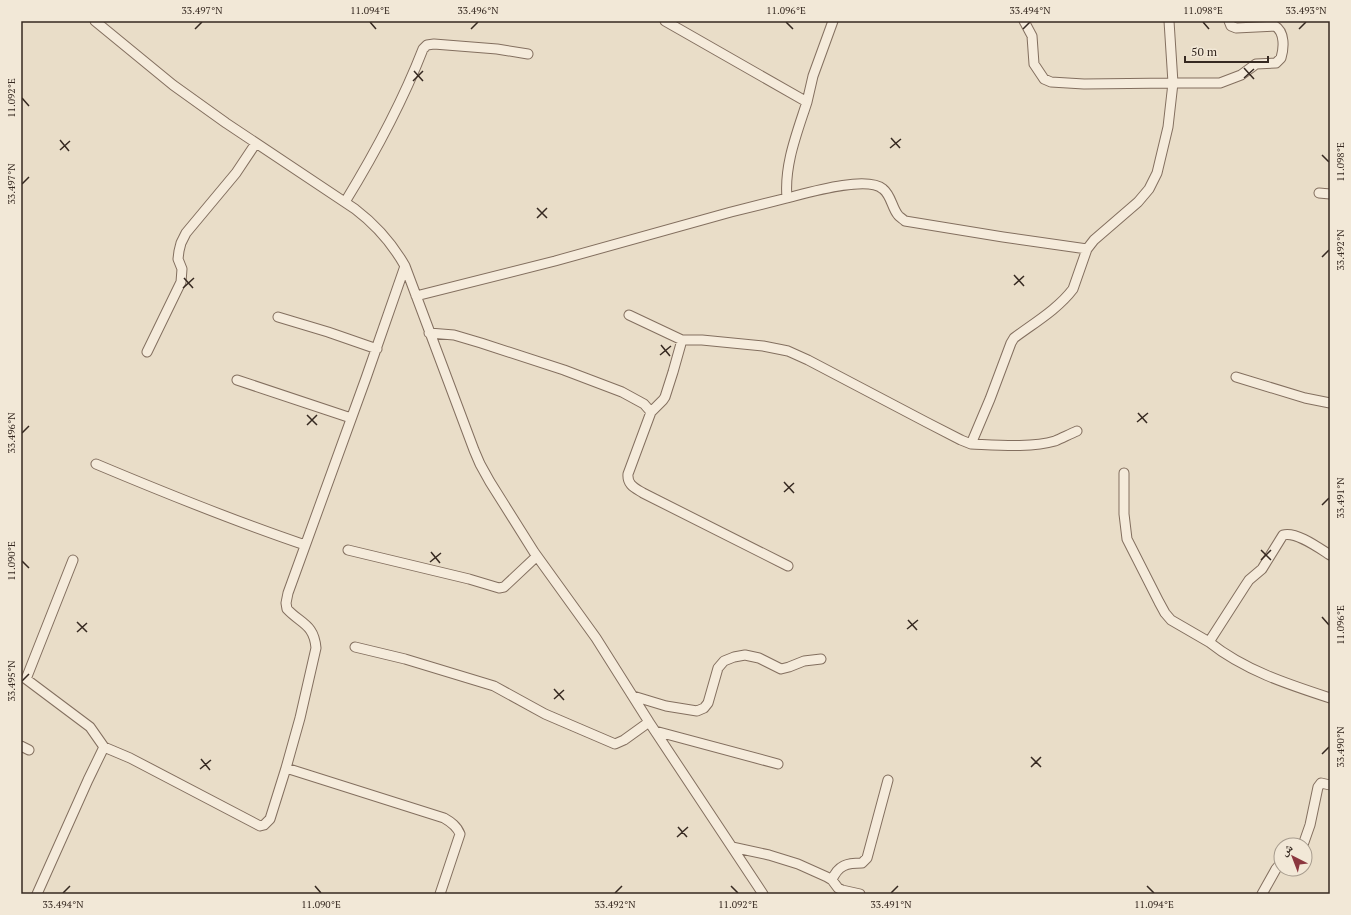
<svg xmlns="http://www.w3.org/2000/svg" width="1351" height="915" font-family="'PT Serif','Noto Naskh Arabic',serif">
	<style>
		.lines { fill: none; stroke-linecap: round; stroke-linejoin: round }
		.minor-casing { stroke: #836f5f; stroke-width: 11 }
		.minor { stroke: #f5ebdb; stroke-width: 9 }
		.ticks { fill: none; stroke: #362921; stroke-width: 1.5 }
		.neatline { fill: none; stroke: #362921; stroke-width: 1.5 }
		.ticks-label { font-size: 10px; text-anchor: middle; fill: #362921 }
	</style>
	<rect width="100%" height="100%" fill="#e9ddc8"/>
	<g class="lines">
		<g class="minor-casing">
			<path id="minor" d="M 95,21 L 173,85 L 226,123 L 355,209 C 376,225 392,243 405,266 L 474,450 L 480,464 L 490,482 L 534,552 L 596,638 L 649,722 L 763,894
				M 665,21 L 807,102 C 797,133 784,165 787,198 C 807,193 867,175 883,189 C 891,195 892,208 898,215 C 899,217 903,219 905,221 L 1003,237 L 1087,249
				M 1024,21 L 1032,36 L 1034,64 L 1044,79 L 1051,82 L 1084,84 L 1173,83 L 1220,83 L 1241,75 L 1256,64 L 1276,63 L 1281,58 C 1284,48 1285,32 1275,26 L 1236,28 L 1231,26 L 1229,21
				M 807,102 L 813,76 L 833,21
				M 1319,193 L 1330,194
				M 345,202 C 375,153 402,103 423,49 L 427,45 L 434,44 L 497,49 L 528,54
				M 416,296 L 555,261 L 731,212 L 787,198
				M 629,315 L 682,340
				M 278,317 L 328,332 L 377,349
				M 429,333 L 454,335 L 481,343 L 564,370 L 622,392 L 644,404 L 651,412 L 663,400 L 665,397 L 673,372 L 682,340 L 702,340 L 763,346 L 788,351 L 808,360 L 926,422 L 961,440 L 971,444 L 990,399 L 1011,343 L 1014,338 C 1034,323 1058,309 1073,289 L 1087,249 L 1094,240 L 1138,202 L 1149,189 L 1157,173 L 1168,127 L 1173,83 L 1169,21
				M 147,352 L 181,282 L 182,269 L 178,259 L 179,251 L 181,243 L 186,233 L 236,173 L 256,143
				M 1236,377 L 1305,398 L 1330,403
				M 237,380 L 351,418
				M 651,412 L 628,474 C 627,485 635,488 643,493 L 788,566
				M 971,444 C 996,445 1032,448 1055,441 C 1062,438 1070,434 1077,431
				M 96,464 C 165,493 234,521 305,545
				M 1124,473 L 1124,514 L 1127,539 L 1159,602 L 1165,613 L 1171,620 L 1209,642
				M 348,550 L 469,579 L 499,588 L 504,587 L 537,556
				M 1330,555 C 1319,548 1296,531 1283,535 L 1262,569 L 1249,580 L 1245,586 L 1209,642 C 1244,670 1287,684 1330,698
				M 73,560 L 26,679 L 90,727 L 104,747
				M 355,647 L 405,659 L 494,686 L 545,714 L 615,744 L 624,740 L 649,722
				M 633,696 L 666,706 L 697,711 L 704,708 L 708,703 L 718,668 L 724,661 L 734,657 L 745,655 L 759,658 L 781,669 L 789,667 L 804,661 L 821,659
				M 655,731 L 778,764
				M 21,746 L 29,750
				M 286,768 L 300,718 L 316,648 C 314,624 301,624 287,609 L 286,603 L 288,593 L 366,378 L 405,266
				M 1303,845 L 1310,825 L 1318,787 L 1321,783 L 1330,785
				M 732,847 L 769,855 L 798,864 L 827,877 L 832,880 L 838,888 L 842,890 L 860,894
				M 832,880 C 838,865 847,863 862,863 L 867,858 L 888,780
				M 37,894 L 88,780 L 104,747 L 130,758 L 260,826 L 264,825 L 270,819 L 286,768 L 444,818 C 451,822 457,826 460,834 L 440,894
				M 1262,894 L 1276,869 L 1281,863"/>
		</g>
		<use href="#minor" class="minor"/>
	</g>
	<path class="ticks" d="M 370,22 L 376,29M 786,22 L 793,29M 1203,22 L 1209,29M 195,29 L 202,22M 471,29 L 478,22M 1023,29 L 1030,22M 1299,29 L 1306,22M 1244,68 L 1254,79M 414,71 L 423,81M 1244,78 L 1254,69M 413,81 L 423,71M 22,98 L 29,106M 891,138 L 900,148M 60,140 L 69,151M 890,148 L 901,139M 60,150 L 70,141M 1322,155 L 1329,162M 22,184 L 29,177M 537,208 L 547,218M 537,218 L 547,208M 1322,257 L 1329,250M 1014,275 L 1024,286M 184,278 L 193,288M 1014,285 L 1024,276M 183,288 L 194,278M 661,345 L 670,356M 660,355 L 671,346M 1138,413 L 1147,423M 307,415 L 317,425M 1137,422 L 1148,413M 307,425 L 317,415M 22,433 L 29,426M 784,482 L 794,493M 784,492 L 794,483M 1322,505 L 1329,498M 1261,550 L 1271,560M 431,552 L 440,563M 1261,560 L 1271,550M 22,561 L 29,568M 430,562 L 441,553M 1322,617 L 1329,625M 908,620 L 917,630M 77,622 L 87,632M 907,629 L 918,620M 77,632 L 87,623M 22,681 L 29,674M 554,689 L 564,700M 554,699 L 564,690M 1322,754 L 1329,747M 1031,757 L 1041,767M 201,759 L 210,770M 1031,767 L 1041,757M 200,769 L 211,760M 678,827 L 687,837M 677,837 L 688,827M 315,886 L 321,893M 731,886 L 738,893M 1147,886 L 1154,893M 63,893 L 70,886M 615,893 L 622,886M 891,893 L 898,886"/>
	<rect width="1351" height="915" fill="none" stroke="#f2e8d7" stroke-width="44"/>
	<g transform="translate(1293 857) rotate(318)"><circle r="19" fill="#f2e8d7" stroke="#a79c8e"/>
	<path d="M0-3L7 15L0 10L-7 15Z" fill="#8b373f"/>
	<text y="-6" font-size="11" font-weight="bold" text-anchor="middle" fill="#362921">ش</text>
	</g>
	<path d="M1185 56v6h83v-6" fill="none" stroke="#362921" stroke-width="2"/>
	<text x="1191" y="56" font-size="12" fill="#362921" stroke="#f2e8d7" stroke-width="3" paint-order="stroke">50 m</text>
	<rect x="22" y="22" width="1307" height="871" class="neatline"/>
	<g class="ticks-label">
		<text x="202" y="14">33.497°N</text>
		<text x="370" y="14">11.094°E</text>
		<text x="478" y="14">33.496°N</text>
		<text x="786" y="14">11.096°E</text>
		<text x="1030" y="14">33.494°N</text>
		<text x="1203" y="14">11.098°E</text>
		<text x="1306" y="14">33.493°N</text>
		<text transform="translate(11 98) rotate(-90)" y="4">11.092°E</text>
		<text transform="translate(1340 162) rotate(-90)" y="4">11.098°E</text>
		<text transform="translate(11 184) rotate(-90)" y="4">33.497°N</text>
		<text transform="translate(1340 250) rotate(-90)" y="4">33.492°N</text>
		<text transform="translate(11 433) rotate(-90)" y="4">33.496°N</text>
		<text transform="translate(1340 498) rotate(-90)" y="4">33.491°N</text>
		<text transform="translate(11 561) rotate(-90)" y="4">11.090°E</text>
		<text transform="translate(1340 625) rotate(-90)" y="4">11.096°E</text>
		<text transform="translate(11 681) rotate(-90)" y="4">33.495°N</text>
		<text transform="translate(1340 747) rotate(-90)" y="4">33.490°N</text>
		<text x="63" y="908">33.494°N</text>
		<text x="321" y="908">11.090°E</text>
		<text x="615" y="908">33.492°N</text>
		<text x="738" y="908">11.092°E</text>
		<text x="891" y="908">33.491°N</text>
		<text x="1154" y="908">11.094°E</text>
	</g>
</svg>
